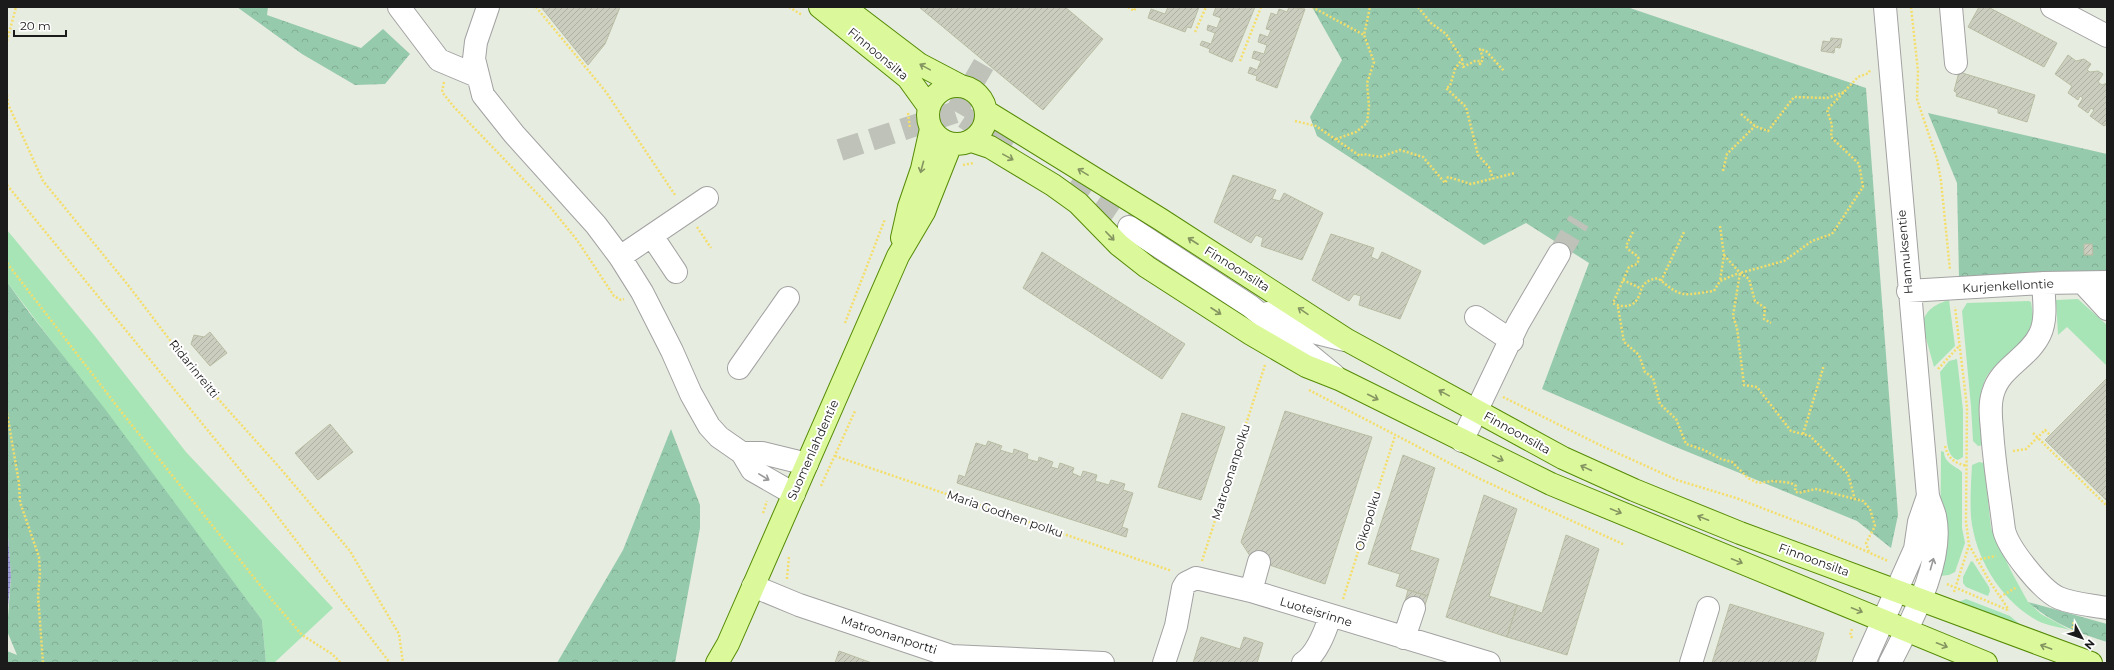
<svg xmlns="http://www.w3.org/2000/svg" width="2114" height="670" font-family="Montserrat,sans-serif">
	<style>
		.grass { fill: #a7e5b6 }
		.forest { fill: url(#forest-crowns) }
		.water { fill: url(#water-rules) }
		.building { fill: url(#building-hatch); stroke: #b8bda3 }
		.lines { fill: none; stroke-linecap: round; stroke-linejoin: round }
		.minor-tunnel { stroke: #bec2b9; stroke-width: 22; stroke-dasharray: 22 11; stroke-linecap: butt }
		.minor-casing { stroke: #a2a2a2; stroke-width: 24 }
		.major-casing { stroke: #558b06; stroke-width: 24 }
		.path { stroke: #f4de6a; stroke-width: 2.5; stroke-dasharray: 2 2; stroke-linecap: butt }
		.minor { stroke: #fff; stroke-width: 22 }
		.major { stroke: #dbf89a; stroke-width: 22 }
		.oneway { stroke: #859561 }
		.oneway2 { stroke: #989898 }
		.labels { text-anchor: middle; stroke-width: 4; stroke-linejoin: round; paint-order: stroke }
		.street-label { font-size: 12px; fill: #1b1b1b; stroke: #fff }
	</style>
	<defs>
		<pattern id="forest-crowns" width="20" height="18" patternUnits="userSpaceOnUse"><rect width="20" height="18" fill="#96caad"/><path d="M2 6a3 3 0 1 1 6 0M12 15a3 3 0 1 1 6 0" fill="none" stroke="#81ad94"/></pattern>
		<pattern id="water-rules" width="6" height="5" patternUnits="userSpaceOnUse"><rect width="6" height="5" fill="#a2a3d9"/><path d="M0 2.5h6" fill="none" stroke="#8384af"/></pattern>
		<pattern id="building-hatch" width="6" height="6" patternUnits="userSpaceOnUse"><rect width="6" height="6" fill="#cbcebe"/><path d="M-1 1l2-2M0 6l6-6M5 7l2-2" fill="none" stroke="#aeb0a3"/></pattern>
	</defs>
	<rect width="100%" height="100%" fill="#e7ece0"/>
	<path class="grass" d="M 7,230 L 94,335 L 186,452 L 333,608 L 274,663 L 266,663 L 262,620 L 7,282 Z
		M 2078,299 L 2107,325 L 2107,366 L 2067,327 L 2058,335 L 2056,300 Z
		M 1949,300 L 1955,346 L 1934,367 L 1922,324 C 1926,309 1936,304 1949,300 Z
		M 2029,301 L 2031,302 C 2032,308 2033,315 2033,321 C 2031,343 1994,359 1985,380 C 1976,400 1981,424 1983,445 L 1978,446 L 1973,441 L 1971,406 L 1962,311 L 1967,303 Z
		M 1957,359 L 1963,410 L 1963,457 L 1958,460 C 1950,458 1948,449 1947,442 L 1940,372 L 1949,361 Z
		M 1941,451 L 1944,452 C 1944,463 1956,466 1962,472 L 1962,528 L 1965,543 L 1955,572 L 1949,575 L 1940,576 Z
		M 1979,462 L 1984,463 L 1991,528 L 2011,571 L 2028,602 L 2041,614 L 2070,630 C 2060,627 2048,626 2038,621 C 2001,601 1975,558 1971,517 C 1970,500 1971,482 1972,465 Z
		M 1971,561 L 1973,562 L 1989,587 L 1990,591 L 1988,596 L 1966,587 L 1963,583 L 1963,577 Z
		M 1966,599 L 2010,616 L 2023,627 L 1956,603 Z"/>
	<path class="forest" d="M 237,7 L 268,7 L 267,15 L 361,48 L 383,29 L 410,54 L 385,84 L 355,85 L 302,54 Z
		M 1312,7 L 1627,7 L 1866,88 L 1898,515 L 1891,548 L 1857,521 L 1671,445 L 1542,389 L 1589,263 L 1526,223 L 1484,245 L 1317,136 L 1310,117 L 1342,60 Z
		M 1928,113 L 2107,154 L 2107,272 L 1959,277 L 1957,183 Z
		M 7,282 L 28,311 L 105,409 L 262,620 L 266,663 L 7,663 L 7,651 L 17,655 L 7,631 L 11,576 L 7,524 Z
		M 671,429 L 700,505 L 700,528 L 675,663 L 557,663 L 623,550 Z
		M 2028,602 L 2107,624 L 2107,642 C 2078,633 2051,623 2028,602 Z"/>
	<path class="water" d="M 7,524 L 11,576 L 7,618 Z"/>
	<path class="building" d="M 541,7 L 620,7 L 605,44 L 588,65 Z
		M 919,7 L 1065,7 L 1103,39 L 1043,110 Z
		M 1168,7 L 1199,7 L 1191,28 L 1187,27 L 1185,32 L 1148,18 L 1151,9 L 1165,14 Z
		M 1216,7 L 1255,7 L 1232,62 L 1209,52 L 1210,49 L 1200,45 L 1202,41 L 1211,44 L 1215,33 L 1207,30 L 1208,25 L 1217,28 L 1221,18 L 1213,15 Z
		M 1289,7 L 1305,9 L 1277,88 L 1256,80 L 1257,76 L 1248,73 L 1250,67 L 1257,70 L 1261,61 L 1252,58 L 1254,51 L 1264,54 L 1267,45 L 1258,42 L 1260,34 L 1268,37 L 1271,30 L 1266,29 L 1271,13 L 1277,15 L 1279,9 L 1287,12 Z
		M 1979,7 L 1988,7 L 2057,43 L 2044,67 L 1968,27 Z
		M 1831,38 L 1842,39 L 1840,48 L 1835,47 L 1834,53 L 1821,51 L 1823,41 L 1830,42 Z
		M 2068,55 L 2076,61 L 2084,59 L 2091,64 L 2087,70 L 2090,72 L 2098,71 L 2103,74 L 2098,82 L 2102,85 L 2107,83 L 2107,124 L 2104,126 L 2090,116 L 2094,110 L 2091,108 L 2088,113 L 2078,106 L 2083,98 L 2080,96 L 2078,100 L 2068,93 L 2072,86 L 2055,74 Z
		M 1959,72 L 2035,95 L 2027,122 L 1998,113 L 1998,109 L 1956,96 L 1957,93 L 1954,91 Z
		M 1233,175 L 1276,190 L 1272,199 L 1280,201 L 1284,193 L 1323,213 L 1302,260 L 1261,246 L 1263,238 L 1256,235 L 1251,243 L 1214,222 Z
		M 1331,234 L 1374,248 L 1371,257 L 1378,260 L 1382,252 L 1421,271 L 1400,319 L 1359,305 L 1361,296 L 1354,294 L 1349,301 L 1312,280 Z
		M 2084,244 L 2092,244 L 2093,255 L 2084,255 Z
		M 1042,252 L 1185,344 L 1162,379 L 1023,288 Z
		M 210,332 L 227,353 L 210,366 L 191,344 L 194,335 L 204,337 Z
		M 2107,378 L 2107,501 L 2045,440 Z
		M 1285,411 L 1372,437 L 1325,584 L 1252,559 L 1241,542 Z
		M 1182,413 L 1225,427 L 1201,500 L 1158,487 Z
		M 330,424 L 353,452 L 318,480 L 295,453 Z
		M 988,441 L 1002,446 L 1000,450 L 1013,454 L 1014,449 L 1028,454 L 1027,459 L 1038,462 L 1039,457 L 1053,462 L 1051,467 L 1058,469 L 1060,463 L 1074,468 L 1072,473 L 1081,477 L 1083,471 L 1097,475 L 1095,481 L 1109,485 L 1111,480 L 1125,484 L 1123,490 L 1133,493 L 1122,527 L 1128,529 L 1126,537 L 957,483 L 959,475 L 965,477 L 976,443 L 986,446 Z
		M 1403,455 L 1435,468 L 1410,550 L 1439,559 L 1428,596 L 1396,586 L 1400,574 L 1368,564 Z
		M 1484,495 L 1517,509 L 1489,596 L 1517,605 L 1507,637 L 1446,617 Z
		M 1566,535 L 1599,549 L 1567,655 L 1507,637 L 1517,605 L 1542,613 Z
		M 1408,590 L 1428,596 L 1423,611 L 1404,605 Z
		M 1730,604 L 1824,633 L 1815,663 L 1712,663 Z
		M 1201,637 L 1240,649 L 1244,637 L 1263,643 L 1257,663 L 1193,663 Z
		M 839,651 L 872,663 L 835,663 Z"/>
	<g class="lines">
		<path class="minor-tunnel" d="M 956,112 L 988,57
			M 840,150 L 956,112 L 1018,153
			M 1068,186 L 1129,227
			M 1559,254 L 1579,221"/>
		<g class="minor-casing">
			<path id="minor" d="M 399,7 L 439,60 L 477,76
				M 488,7 L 476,42 L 474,59 L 483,95 L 514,134 L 596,225 L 620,257 L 642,292 L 672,351 L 691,394 L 709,426 L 719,437 L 742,453 L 752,470 L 794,494
				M 1885,7 L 1928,496 C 1930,503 1933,509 1935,516 C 1945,562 1910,623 1890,663
				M 1951,7 L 1956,63
				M 2052,7 L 2107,36
				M 1129,227 L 1250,306 L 1334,375
				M 652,236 L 676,272
				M 620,257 L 707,198
				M 2043,283 C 2044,299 2047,320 2040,334 C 2029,358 2000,367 1993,393 C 1989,405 1991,418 1992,430 C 1994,463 2000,497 2004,530 C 2008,548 2042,591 2059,598 C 2073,604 2092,605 2107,608
				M 2083,283 L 2107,309
				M 1908,291 L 2043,283 L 2107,282
				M 1268,313 L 1317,333 L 1345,340
				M 1476,317 L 1512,341
				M 739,368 L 788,298
				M 1462,441 L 1518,324 L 1559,254
				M 742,453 L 762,453 L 807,464
				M 753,586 L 799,605 L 951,656 L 1103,663
				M 1251,591 L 1259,562
				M 1404,638 L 1414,608
				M 1164,663 L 1176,626 L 1183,588 L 1186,583 L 1196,578 L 1251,591 L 1489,663
				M 1303,663 C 1317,654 1325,632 1330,617
				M 1691,663 L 1708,608
				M 1864,663 L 1915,549 L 1919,522 L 1928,496"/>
		</g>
		<g class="major-casing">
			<path id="major" d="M 820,7 L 908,78 L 929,107
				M 844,7 L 919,64 L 959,85
				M928 115a29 29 0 1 1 58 0a29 29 0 1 1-58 0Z
				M 987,112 L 1160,219 L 1347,340 L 1563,458 L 1634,490 L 1740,533 L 2091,663
				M 972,141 L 990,147 L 1053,185 L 1078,203 L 1119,245 L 1147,267 L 1251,334 L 1306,366 L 1339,379 L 1551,484 L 1986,663
				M 902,238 L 909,207 L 922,169 L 931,129
				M 717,663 L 728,644 L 898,256 L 924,212 L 951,144"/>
		</g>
		<path class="path" d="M 536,7 L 606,92 L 675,195
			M 789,7 L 802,15
			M 1128,7 L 1134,11 L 1136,7
			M 1312,7 L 1364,35
			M 1418,7 L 1431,23 L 1446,34 L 1462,59 L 1455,69 L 1450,86 L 1446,88 L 1466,107 L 1478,155 L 1489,167 L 1493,179
			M 1911,7 L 1918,71 L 1917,99 L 1937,159 L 1941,181 L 1950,270
			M 1195,32 L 1206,7
			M 7,41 L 16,7
			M 1462,59 L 1463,67 L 1475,61 L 1480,61 L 1480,64 L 1483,59 L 1480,49 L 1486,51 L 1504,71
			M 1240,61 L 1261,7
			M 444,82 L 442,92 L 454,107 L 551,208 L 577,240 L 614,296 L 621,300 L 624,299
			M 7,95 L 8,104 L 43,181 L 128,285 L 195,373 L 280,468 L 350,551 L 399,634 L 403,663
			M 908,113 L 910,129
			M 1741,114 L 1755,126 L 1768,131 L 1794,97 L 1827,98 L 1844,92
			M 1295,121 L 1316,126 L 1360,156 L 1363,154 L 1380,157 L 1400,150 L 1423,157 L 1445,183 L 1448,177 L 1471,184 L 1515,173
			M 1336,139 L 1356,132 L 1367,123 L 1369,106 L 1367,83 L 1374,62 L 1364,35 L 1370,7
			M 963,165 L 974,163
			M 1723,171 L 1727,154 L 1755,126
			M 7,185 L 268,504 L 390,663
			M 1720,226 L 1724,255 L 1720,281
			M 697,227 L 711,248
			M 1633,232 L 1626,246 C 1630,253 1636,253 1639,259 L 1637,264 L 1629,267 L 1613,303 C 1618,307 1631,308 1636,301 C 1644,291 1637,282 1658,278 C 1682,299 1683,295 1714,291 L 1720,281 L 1739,273
			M 1724,255 L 1740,273 L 1749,279 L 1755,301 L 1765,308 L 1764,319 L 1771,323
			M 7,263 L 123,414 L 272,600 L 302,635 L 332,654 L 341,663
			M 1623,280 L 1640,288
			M 1661,281 L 1684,232
			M 1618,307 L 1624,342 L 1639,355 L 1645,372 L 1653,378 L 1660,404 L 1676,419 L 1686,444 L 1704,450 L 1721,459 L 1732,462 L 1748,478 L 1758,483 L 1774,481 L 1791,483 L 1796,486 L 1795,491 L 1798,493 L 1816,489 L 1863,501 L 1870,509 L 1875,526 L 1866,543 L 1869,552
			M 845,323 L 885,219
			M 1938,369 L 1960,345
			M 1309,390 L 1480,479 L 1625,545
			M 1503,397 L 1604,447 L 1677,480 L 1736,498 L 1814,528 L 1888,561
			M 7,413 L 19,483 L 20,502 L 39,557 L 40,574 L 38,595 L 43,663
			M 2033,433 L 2107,506
			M 1803,434 L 1824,365
			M 1945,446 C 1948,458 1954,463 1967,466
			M 2013,451 L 2026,449 L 2045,430 L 2050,435
			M 835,456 L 1172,571
			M 821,486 L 855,411
			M 1855,500 L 1848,474 L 1810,436 L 1791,431 L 1757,387 L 1744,385 L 1737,328 L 1733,316 L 1740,273 L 1784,261 L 1812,241 L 1832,234 L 1863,187 L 1859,164 L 1831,137 L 1832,125 L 1827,110 L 1858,77 L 1869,73 L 1870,69
			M 763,513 L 767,501
			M 1969,545 L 1990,582 L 2009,610
			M 1976,560 L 1996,556
			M 1202,561 L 1265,365
			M 787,579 L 789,556
			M 1947,584 L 2008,610
			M 1954,592 L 1969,545 L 1966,522 L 1967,407 L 1955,307
			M 2000,597 L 2017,587
			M 1343,599 L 1395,436
			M 1852,629 L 1850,635 L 1853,639
			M 2071,636 L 2074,621"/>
		<use href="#minor" class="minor"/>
		<use href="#major" class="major"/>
	</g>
	<defs><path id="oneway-shaft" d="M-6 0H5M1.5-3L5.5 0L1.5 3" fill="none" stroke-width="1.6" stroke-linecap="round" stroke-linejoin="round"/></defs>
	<g class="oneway">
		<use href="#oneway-shaft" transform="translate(925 67) rotate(-151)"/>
		<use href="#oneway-shaft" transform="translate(1008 157) rotate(29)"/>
		<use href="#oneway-shaft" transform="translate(922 167) rotate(105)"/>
		<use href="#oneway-shaft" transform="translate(1083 172) rotate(-149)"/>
		<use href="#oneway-shaft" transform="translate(1110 236) rotate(46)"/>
		<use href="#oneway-shaft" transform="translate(1193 241) rotate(-147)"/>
		<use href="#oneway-shaft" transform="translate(1216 311) rotate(33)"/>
		<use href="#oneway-shaft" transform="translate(1303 311) rotate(-146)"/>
		<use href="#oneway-shaft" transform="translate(1444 393) rotate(-151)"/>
		<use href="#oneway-shaft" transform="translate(1373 397) rotate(27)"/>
		<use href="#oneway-shaft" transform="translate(1498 458) rotate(26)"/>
		<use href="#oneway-shaft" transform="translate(1586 468) rotate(-155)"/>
		<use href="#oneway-shaft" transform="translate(1616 511) rotate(22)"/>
		<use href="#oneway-shaft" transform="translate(1703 518) rotate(-158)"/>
		<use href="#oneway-shaft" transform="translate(1737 561) rotate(22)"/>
		<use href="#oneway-shaft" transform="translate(1857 610) rotate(22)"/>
		<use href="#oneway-shaft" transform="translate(1942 645) rotate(22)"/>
		<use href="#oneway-shaft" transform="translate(2046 647) rotate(-160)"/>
	</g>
	<g class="oneway2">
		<use href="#oneway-shaft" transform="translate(764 477) rotate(31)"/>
		<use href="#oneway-shaft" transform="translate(1932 564) rotate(-74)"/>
	</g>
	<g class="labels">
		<g class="street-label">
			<text transform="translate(878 54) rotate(40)" y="4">Finnoonsilta</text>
			<text transform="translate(1905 252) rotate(-95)" y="4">Hannuksentie</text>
			<text transform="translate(1237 269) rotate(32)" y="4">Finnoonsilta</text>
			<text transform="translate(2008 286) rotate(-3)" y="4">Kurjenkellontie</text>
			<text transform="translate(194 369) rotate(51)" y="4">Ridarinreitti</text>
			<text transform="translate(1517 433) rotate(29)" y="4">Finnoonsilta</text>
			<text transform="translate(813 450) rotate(-66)" y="4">Suomenlahdentie</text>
			<text transform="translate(1231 472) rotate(-72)" y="4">Matroonanpolku</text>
			<text transform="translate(1005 514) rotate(19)" y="4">Maria Godhen polku</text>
			<text transform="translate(1368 521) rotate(-73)" y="4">Oikopolku</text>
			<text transform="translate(1814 560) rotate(20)" y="4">Finnoonsilta</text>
			<text transform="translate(1316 612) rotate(17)" y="4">Luoteisrinne</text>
			<text transform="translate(889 635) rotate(18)" y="4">Matroonanportti</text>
		</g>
	</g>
	<rect width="2114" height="670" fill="none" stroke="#1b1b1b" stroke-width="16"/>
	<g transform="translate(2082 638) rotate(130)" stroke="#ffffff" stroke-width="3" paint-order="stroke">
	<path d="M0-3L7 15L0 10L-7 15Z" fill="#1b1b1b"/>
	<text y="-6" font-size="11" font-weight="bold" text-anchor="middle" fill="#1b1b1b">N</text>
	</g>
	<path d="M14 30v6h52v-6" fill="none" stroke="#1b1b1b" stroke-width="2"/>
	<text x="20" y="30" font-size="12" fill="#1b1b1b" stroke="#ffffff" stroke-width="3" paint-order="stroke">20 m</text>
</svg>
